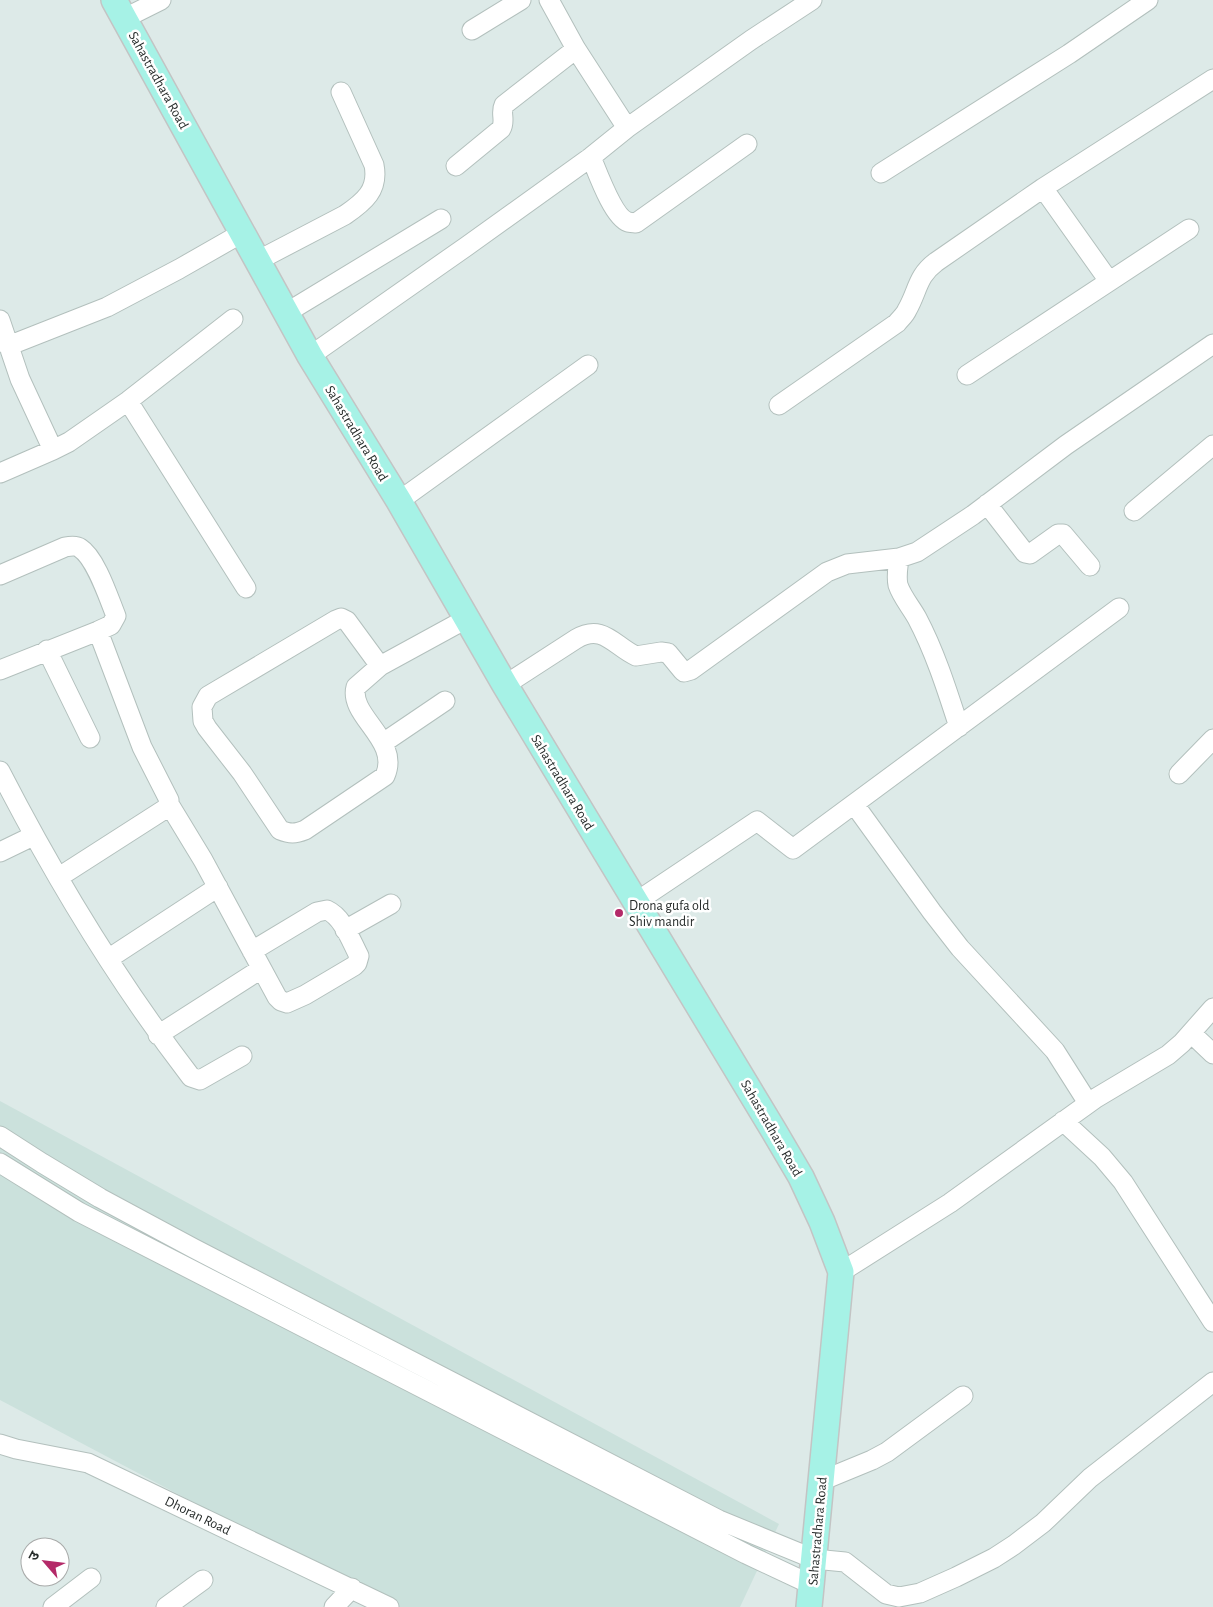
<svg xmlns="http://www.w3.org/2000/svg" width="1213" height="1607" font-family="'Alegreya Sans','Noto Sans Devanagari',sans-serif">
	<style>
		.built { fill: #cbe1dc }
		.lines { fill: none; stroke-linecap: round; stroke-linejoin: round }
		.minor-casing { stroke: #b3c0bd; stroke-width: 21 }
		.major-casing { stroke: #c3c4c4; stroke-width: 28 }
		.minor { stroke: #fff; stroke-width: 19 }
		.major { stroke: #a6f2e6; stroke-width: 25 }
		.poi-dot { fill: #b42a69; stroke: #fff; stroke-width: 2 }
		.labels { text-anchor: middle; stroke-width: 5; stroke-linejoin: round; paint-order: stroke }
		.street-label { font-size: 14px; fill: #272c2b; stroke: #fff }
		.poi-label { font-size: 14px; fill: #272c2b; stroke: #fff; text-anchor: start }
	</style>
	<rect width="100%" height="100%" fill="#ddeae8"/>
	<path class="built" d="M 0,1101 L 779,1524 L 740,1607 L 391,1607 L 0,1400 Z"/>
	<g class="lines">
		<g class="minor-casing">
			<path id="minor" d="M 549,0 L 576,49 L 627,128
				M 125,18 L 161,0
				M 472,30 L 521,0
				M 591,157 C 597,171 613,217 628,222 C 628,222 635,223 636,223 L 747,144
				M 456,166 L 501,129 C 506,121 500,113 504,105 L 576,49
				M 881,173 L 1069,54 L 1148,0
				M 1043,188 L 1109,281
				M 257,261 L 345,215 C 364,202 379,190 374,165 L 341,92
				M 286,313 L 441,219
				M 0,320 L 20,379 L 53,450 L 69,442 L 128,401 L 233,319
				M 8,346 L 107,307 L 179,269 L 242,233
				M 310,356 L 467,246 L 591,157 L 627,128 L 751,40 L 812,0
				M 967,375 L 1189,229
				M 128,401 L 246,588
				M 779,405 L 897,323 C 900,319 905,315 907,310 C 918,291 917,276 936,262 L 1043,188 L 1213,79
				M 0,473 L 53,450
				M 399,501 L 588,365
				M 987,504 L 1025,553 L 1030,554 L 1058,534 L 1063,534 L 1090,566
				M 1134,511 L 1213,445
				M 899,558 C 898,567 896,576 898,585 C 902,597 911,607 917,618 C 935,652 947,690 959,727
				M 0,575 L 65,547 C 70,546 76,545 80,548 C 96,558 109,599 116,616 L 111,625 L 98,631 L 0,670
				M 47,650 L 90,738
				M 380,666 L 347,621 L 341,618 L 336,620 L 213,693 L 208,696 L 202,707 L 203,721 L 207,728 L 242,773 L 280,830 C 290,834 295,834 305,830 L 385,776 C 401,740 348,716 356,687 L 380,666 L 466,619
				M 505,685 L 576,639 C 603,623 614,646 636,656 L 661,652 L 668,653 L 682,670 L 684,672 L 691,670 L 827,572 L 847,564 L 899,558 L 917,552 L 973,515 L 1066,445 L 1213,344
				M 383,743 L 445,701
				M 0,771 C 55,878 118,982 191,1077 L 200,1080 L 242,1056
				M 1179,774 L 1213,739
				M 169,804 L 203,860 L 277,997 L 281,1001 L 287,1003 L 305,995 L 354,966 L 357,963 L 359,956 C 351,941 343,917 327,910 L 317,912 L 252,951
				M 854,804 L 932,912 L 960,948 L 1055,1051 L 1088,1103
				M 0,852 L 33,836
				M 59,877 L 165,809 L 169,804 L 169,800 L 142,747 L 98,631
				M 636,902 L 757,821 L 793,849 L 1119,608
				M 345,930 L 391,904
				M 108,959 L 218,887
				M 1191,1033 L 1213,1054
				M 158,1035 L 261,969
				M 1063,1121 L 1102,1157 L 1123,1182 L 1213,1322
				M 0,1136 L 42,1163 L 100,1198 L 193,1248 L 719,1520 L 814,1559 L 845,1562 L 886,1594 L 899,1597 L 920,1593 L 956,1577 L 994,1558 L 1014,1545 L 1043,1523 L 1090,1478 L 1213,1382
				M 0,1163 L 79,1212 L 746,1554 L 812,1585
				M 841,1272 L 950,1203 L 1096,1098 L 1168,1055 L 1182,1043 L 1213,1008
				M 0,1444 L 16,1449 L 88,1463 L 389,1607
				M 821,1481 L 872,1460 L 887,1452 L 963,1396
				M 53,1607 L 91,1578
				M 166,1607 L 203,1580
				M 334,1607 L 352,1588"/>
		</g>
		<g class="major-casing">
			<path id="major" d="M 114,0 L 310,356 L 399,501 L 505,685 L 774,1131 L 801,1177 L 822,1222 L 841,1272 L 809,1607"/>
		</g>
		<use href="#minor" class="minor"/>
		<use href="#major" class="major"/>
	</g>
	<circle class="poi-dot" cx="619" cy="913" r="5"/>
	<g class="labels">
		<g class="street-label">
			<text transform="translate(159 80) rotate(61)" y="5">Sahastradhara Road</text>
			<text transform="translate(357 433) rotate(59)" y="5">Sahastradhara Road</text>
			<text transform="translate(563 782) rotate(59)" y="5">Sahastradhara Road</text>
			<text transform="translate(772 1128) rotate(60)" y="5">Sahastradhara Road</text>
			<text transform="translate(198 1515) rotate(26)" y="5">Dhoran Road</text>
			<text transform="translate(817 1531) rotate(-85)" y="5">Sahastradhara Road</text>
		</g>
		<g class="poi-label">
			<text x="629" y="910">Drona gufa old<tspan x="629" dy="16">Shiv mandir</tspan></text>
		</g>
	</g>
	<g transform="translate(45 1562) rotate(298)"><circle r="24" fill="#ffffff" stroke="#a9abaa"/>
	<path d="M0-4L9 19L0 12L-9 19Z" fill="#b42a69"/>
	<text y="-8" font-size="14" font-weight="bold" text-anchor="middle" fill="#272c2b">उ</text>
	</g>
</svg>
